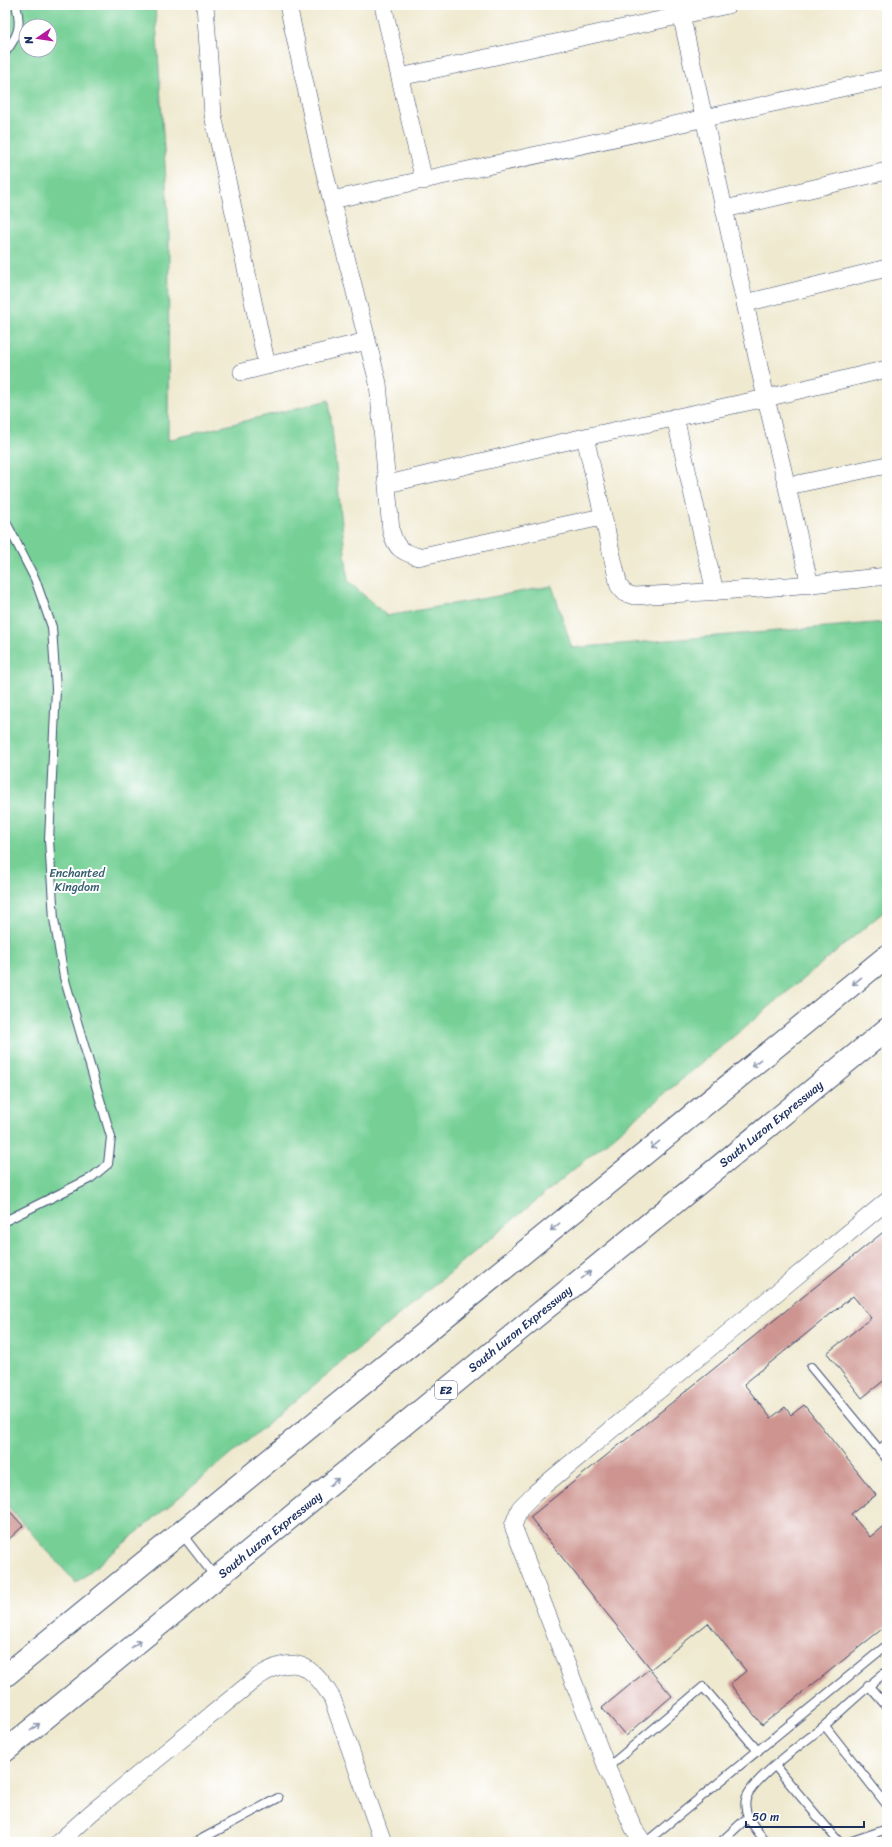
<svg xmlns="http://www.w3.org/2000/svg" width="892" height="1847" font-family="Sriracha,sans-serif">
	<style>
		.green { fill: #76d096; stroke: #48807a; fill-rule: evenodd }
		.building { fill: #ce9490 }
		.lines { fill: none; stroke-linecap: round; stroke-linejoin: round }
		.lane-casing { stroke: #3b4b6f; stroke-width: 10 }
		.street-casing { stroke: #3b4b6f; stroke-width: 18 }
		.highway-casing { stroke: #3b4b6f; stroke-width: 24 }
		.lane { stroke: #fff; stroke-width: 8 }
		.street { stroke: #fff; stroke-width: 17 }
		.highway { stroke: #fff; stroke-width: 22 }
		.oneway { stroke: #8d97ae }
		.labels { text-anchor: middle; stroke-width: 4; stroke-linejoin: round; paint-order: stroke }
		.shield { fill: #fff; stroke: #5f6d8e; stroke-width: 1 }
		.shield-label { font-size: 11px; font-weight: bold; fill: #1b2f5e }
		.park-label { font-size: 12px; fill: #365f6f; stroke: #fff }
		.street-label { font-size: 12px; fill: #1b2f5e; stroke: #fff }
	</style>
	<rect width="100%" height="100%" fill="#fff"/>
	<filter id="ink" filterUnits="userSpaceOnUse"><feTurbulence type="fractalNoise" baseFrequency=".025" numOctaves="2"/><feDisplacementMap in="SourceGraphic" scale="8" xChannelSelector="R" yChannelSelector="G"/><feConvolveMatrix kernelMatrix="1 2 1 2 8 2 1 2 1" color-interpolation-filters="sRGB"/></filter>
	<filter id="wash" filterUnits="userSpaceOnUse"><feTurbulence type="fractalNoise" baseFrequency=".012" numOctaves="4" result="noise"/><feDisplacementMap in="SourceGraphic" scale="16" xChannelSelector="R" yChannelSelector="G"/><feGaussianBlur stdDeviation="0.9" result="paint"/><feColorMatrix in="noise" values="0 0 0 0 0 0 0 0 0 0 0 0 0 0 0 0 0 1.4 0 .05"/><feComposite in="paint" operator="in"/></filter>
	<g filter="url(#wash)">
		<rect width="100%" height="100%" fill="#efe9cf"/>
		<path class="green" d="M 5,5 L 155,5 L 169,229 L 168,440 L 329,400 L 348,581 L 387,616 L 552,586 L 572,648 L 887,622 L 887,909 L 76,1583 L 5,1503 ZM 26,26 L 50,26 L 50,50 L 26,50 Z"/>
		<g id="blocks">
			<path class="building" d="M 887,1229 L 887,1378 L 862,1398 L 827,1353 L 871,1318 L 853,1296 L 744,1384 L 771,1418 L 785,1407 L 791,1415 L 804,1405 L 876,1495 L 851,1514 L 870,1537 L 887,1523 L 887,1625 L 762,1725 L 730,1684 L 746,1671 L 708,1623 L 651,1669 L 530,1517 Z
				M 5,1506 L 23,1526 L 5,1543 Z
				M 649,1669 L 672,1696 L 626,1736 L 602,1708 Z"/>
		</g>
	</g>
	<g filter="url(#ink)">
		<use href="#blocks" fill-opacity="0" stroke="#3b4b6f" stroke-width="1"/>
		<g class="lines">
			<g class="lane-casing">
				<path id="lane" d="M 5,53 C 18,35 22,28 16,5
					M 5,520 L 35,579 L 52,627 L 56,689 L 49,840 L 54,919 L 64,977 L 111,1137 L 108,1164 L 91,1178 L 5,1221
					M 811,1367 L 887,1459
					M 880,1449 L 887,1443
					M 181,1533 L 216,1578
					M 868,1685 L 887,1707
					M 825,1726 L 887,1805
					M 775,1766 L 839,1842
					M 607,1768 L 703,1687 L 758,1751
					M 196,1842 L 278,1798
					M 646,1842 L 887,1645
					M 721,1842 L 748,1817
					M 766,1842 C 757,1830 742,1815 746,1799 C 751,1779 808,1740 825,1725 C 846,1707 865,1688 887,1671
					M 849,1842 L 887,1829"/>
			</g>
			<g class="street-casing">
				<path id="street" d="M 205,5 L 213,115 L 267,366
					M 288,5 L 322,162 L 378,383 L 391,531 C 396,549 401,551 418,557 L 602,517
					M 383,5 L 424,181
					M 679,5 L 766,398 L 810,585
					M 400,77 L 728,5
					M 332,200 L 887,78
					M 725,209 L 887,171
					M 746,303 L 887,268
					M 242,372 L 367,341
					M 675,417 L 715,592
					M 585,437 L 619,586 L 625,593 L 634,596 C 719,592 803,586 887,576
					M 388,484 L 585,437 L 766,398 L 887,369
					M 788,486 L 887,465
					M 59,1842 L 91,1813 L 259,1676 C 295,1653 312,1665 332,1698 L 383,1842
					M 643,1842 L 634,1829 L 607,1768 L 513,1526 L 520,1508 L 535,1493 L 887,1201"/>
			</g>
			<g class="highway-casing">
				<path id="highway" d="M 5,1676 L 887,956
					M 5,1751 L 887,1029"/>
			</g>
			<use href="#lane" class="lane"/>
			<use href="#street" class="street"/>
			<use href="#highway" class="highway"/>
		</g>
		<defs><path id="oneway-shaft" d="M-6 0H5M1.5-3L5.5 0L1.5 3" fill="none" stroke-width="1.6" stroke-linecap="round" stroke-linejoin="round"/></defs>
		<g class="oneway">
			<use href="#oneway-shaft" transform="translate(857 981) rotate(141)"/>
			<use href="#oneway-shaft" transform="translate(756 1063) rotate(141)"/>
			<use href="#oneway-shaft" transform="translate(655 1145) rotate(141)"/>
			<use href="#oneway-shaft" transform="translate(555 1227) rotate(141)"/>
			<use href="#oneway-shaft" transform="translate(586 1275) rotate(-39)"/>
			<use href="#oneway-shaft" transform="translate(334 1482) rotate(-39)"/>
			<use href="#oneway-shaft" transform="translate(136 1644) rotate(-39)"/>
			<use href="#oneway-shaft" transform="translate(35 1727) rotate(-39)"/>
		</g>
	</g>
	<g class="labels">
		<rect class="shield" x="435" y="1381" width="22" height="18" rx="3"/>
		<g class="shield-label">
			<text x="446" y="1394">E2</text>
		</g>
		<g class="park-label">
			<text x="77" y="877">Enchanted<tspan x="77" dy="14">Kingdom</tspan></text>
		</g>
		<g class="street-label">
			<text transform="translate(771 1124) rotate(-39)" y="4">South Luzon Expressway</text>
			<text transform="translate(520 1329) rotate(-39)" y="4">South Luzon Expressway</text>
			<text transform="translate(270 1535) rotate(-39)" y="4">South Luzon Expressway</text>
		</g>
	</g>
	<rect width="892" height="1847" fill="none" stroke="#fff" stroke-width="20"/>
	<g transform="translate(38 38) rotate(257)"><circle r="19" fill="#ffffff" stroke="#a4acbf"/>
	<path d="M0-3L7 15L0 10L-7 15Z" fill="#b5179e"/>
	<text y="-6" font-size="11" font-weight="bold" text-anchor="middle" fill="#1b2f5e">N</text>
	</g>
	<path d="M746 1821v6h118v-6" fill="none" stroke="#1b2f5e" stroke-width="2"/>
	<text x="752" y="1821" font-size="12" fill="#1b2f5e" stroke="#ffffff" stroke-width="3" paint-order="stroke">50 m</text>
</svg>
